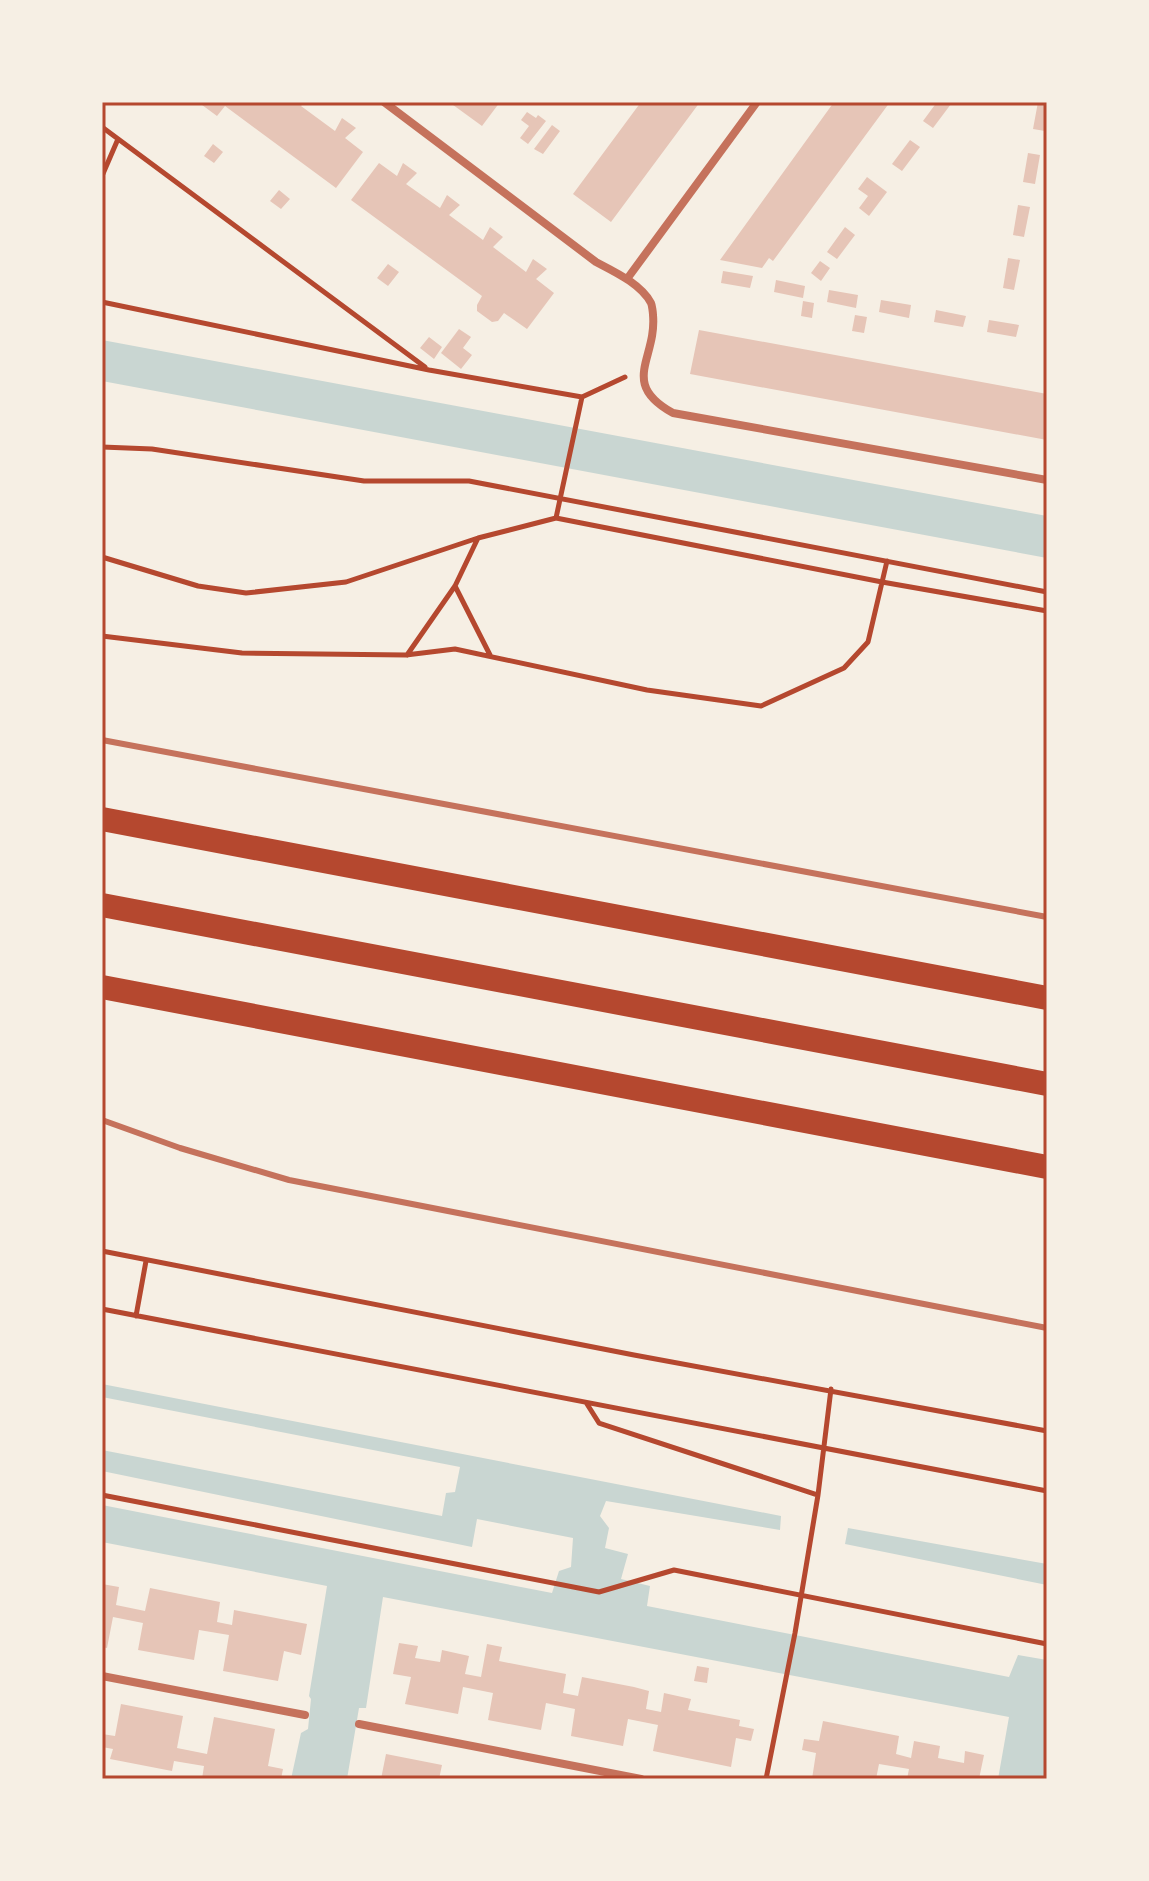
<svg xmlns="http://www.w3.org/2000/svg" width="1149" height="1881" font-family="'PT Sans',sans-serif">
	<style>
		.water { fill: #c9d6d2 }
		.building { fill: #e6c5b7 }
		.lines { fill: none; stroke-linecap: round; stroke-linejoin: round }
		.path { stroke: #b5482f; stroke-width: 5 }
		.service { stroke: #c5725c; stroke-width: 6 }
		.minor { stroke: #c5725c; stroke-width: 8 }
		.motorway { stroke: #b5482f; stroke-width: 24 }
		.neatline { fill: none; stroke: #b5482f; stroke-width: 3 }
	</style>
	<rect width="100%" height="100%" fill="#f6efe4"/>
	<path class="water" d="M 102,340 L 1047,516 L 1047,558 L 102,381 Z
		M 102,1384 L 781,1516 L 780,1530 L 606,1501 L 600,1516 L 609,1528 L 605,1548 L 628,1554 L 621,1579 L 650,1586 L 647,1606 L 1009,1677 L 1018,1655 L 1047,1660 L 1047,1779 L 998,1779 L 1009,1717 L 383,1597 L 366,1708 L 359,1708 L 347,1779 L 291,1779 L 301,1733 L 308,1729 L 311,1699 L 309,1696 L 327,1586 L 102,1542 L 102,1505 L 552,1593 L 559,1571 L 571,1567 L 573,1538 L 477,1519 L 472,1547 L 102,1471 L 102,1450 L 442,1516 L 446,1493 L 455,1492 L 460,1467 L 102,1397 Z
		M 848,1528 L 1047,1564 L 1047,1585 L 845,1544 Z"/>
	<path class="building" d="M 198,102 L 305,102 L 301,106 L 335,131 L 342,118 L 356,128 L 345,138 L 363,152 L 336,188 L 225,106 L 217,116 Z
		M 449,102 L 500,102 L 482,126 Z
		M 641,102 L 700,102 L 611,222 L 573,194 Z
		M 834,102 L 890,102 L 773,261 L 769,258 L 762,268 L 720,260 Z
		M 937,102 L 951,104 L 933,128 L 923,121 Z
		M 1038,102 L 1047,102 L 1045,131 L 1033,129 Z
		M 527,112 L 536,118 L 538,115 L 546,121 L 528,144 L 520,138 L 529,126 L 521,120 Z
		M 552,125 L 560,131 L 543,154 L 534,149 Z
		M 910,140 L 920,147 L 902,171 L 892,164 Z
		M 213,144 L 223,152 L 214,163 L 204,156 Z
		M 1028,153 L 1040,155 L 1035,184 L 1023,182 Z
		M 379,163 L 397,176 L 403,163 L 417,173 L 406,184 L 440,208 L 447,195 L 460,205 L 449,215 L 483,240 L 490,227 L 503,237 L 493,247 L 526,272 L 533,259 L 547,269 L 536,279 L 554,293 L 527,329 L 504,313 L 498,321 L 492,322 L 477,311 L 477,305 L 482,296 L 351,200 Z
		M 867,177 L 887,192 L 869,216 L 859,208 L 868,196 L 858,189 Z
		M 279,190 L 290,199 L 281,209 L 270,201 Z
		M 1018,205 L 1030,207 L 1024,237 L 1013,235 Z
		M 845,227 L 855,235 L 837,259 L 827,252 Z
		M 1008,258 L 1020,260 L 1014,290 L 1003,288 Z
		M 820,261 L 830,268 L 821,281 L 811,273 Z
		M 388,264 L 399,272 L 388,286 L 377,278 Z
		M 723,271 L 753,276 L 750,288 L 721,283 Z
		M 776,280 L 805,286 L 803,298 L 774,292 Z
		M 829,290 L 858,295 L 856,308 L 827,302 Z
		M 881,300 L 911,305 L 909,318 L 879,312 Z
		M 803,301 L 814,303 L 812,318 L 801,316 Z
		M 936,310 L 966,316 L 963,327 L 934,322 Z
		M 855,315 L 867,317 L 864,333 L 852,331 Z
		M 989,320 L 1019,325 L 1016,337 L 987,332 Z
		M 459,329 L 471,337 L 463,348 L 472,355 L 461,369 L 441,353 Z
		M 699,330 L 1047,394 L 1047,440 L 690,374 Z
		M 429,337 L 442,347 L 434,359 L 420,348 Z
		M 102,1584 L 119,1587 L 116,1605 L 145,1611 L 150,1588 L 220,1602 L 217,1622 L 232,1625 L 234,1610 L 307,1624 L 301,1655 L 284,1651 L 278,1681 L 223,1671 L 229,1635 L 199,1630 L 194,1660 L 138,1650 L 143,1623 L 113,1617 L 107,1648 L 102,1647 Z
		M 399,1643 L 418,1646 L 415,1658 L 440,1662 L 442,1650 L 469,1656 L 465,1674 L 481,1677 L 487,1644 L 502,1647 L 499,1661 L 566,1674 L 563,1693 L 578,1696 L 582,1677 L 634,1687 L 649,1691 L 646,1709 L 661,1712 L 664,1693 L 691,1699 L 688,1710 L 740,1720 L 739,1726 L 754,1729 L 751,1741 L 736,1738 L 731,1767 L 653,1751 L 658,1725 L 628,1719 L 623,1746 L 571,1736 L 575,1709 L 546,1703 L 541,1730 L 488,1720 L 493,1693 L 463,1687 L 458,1714 L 405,1704 L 411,1677 L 393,1674 Z
		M 697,1666 L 709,1668 L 707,1683 L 694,1681 Z
		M 121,1704 L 183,1716 L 177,1748 L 207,1754 L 214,1717 L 275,1729 L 268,1766 L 283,1769 L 281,1779 L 202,1779 L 204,1766 L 174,1761 L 172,1771 L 110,1759 L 113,1749 L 102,1747 L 102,1734 L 115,1736 Z
		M 823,1721 L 899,1736 L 896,1754 L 911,1758 L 914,1741 L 940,1746 L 938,1758 L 964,1763 L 965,1751 L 984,1755 L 979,1779 L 907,1779 L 909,1769 L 879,1764 L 876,1779 L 812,1779 L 816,1753 L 802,1750 L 804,1739 L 819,1741 Z
		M 386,1754 L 442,1765 L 439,1779 L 381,1779 Z"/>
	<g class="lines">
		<path class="path" d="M 102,127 L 425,367
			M 102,176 L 118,139
			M 102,302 L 429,370 L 582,397 L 625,377
			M 102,447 L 152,449 L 364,481 L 469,481 L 1047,592
			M 556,518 L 582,397
			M 102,557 L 198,586 L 246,593 L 346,582 L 478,538 L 556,518 L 882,582 L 1047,611
			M 455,586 L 490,655
			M 102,636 L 242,653 L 406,655 L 455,649 L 647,690 L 761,706 L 844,668 L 868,642 L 887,561
			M 407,655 L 455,586 L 478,538
			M 102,1251 L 634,1355 L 1047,1431
			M 102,1309 L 1047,1491
			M 136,1316 L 146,1261
			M 587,1404 L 599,1423 L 818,1495 L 795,1633 L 766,1779
			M 102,1495 L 599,1592 L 674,1570 L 1047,1644
			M 818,1495 L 831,1389"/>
		<path class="service" d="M 102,740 L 1047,917
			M 102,1120 L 180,1148 L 289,1180 L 1047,1328"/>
		<path class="minor" d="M 384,102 L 596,262 C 615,272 641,284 651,303 C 652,305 653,313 653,315 C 657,359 619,383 673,413 L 1047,480
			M 627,279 L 757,102
			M 102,1676 L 305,1715
			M 359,1724 L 641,1779"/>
		<path class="motorway" d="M 102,819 L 1047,998
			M 102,905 L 1047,1084
			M 102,987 L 1047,1167"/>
	</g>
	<rect width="1149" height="1881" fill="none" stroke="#f6efe4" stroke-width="208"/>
	<rect x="104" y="104" width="941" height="1673" class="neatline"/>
</svg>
